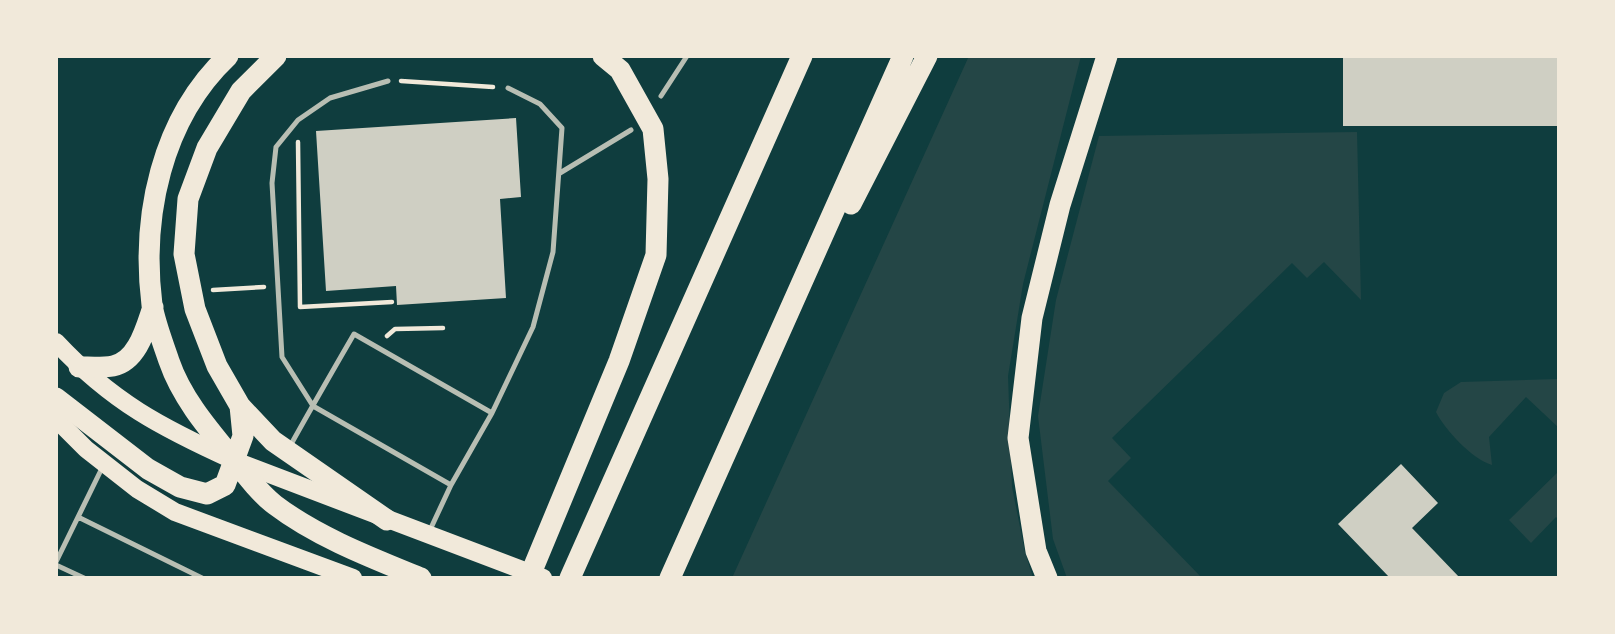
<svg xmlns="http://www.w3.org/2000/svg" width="1615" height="634" font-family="'Asap Condensed',sans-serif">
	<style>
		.green { fill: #244646 }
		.building { fill: #cfcfc3 }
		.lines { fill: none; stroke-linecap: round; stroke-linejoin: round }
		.path { stroke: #f1e9da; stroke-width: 4.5 }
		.service { stroke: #b8beb3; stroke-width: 5 }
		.primary { stroke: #f1e9da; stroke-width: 18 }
		.motorway { stroke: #f1e9da; stroke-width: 21 }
	</style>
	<rect width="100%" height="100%" fill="#0f3d3e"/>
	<path class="green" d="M 969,56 L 1081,56 L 1023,284 L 1008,376 L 1012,487 L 1025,552 L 1033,578 L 732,578 Z
		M 1357,132 L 1361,300 L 1324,262 L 1307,278 L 1292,263 L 1112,438 L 1131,458 L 1108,481 L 1202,578 L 1067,578 L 1053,539 L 1038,416 L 1056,300 L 1099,136 Z
		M 1559,379 L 1559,428 L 1526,397 L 1489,437 L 1492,465 C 1472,459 1445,430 1436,412 L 1444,393 L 1461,382 Z
		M 1559,471 L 1559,520 L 1556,517 L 1531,543 L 1509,520 Z"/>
	<path class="building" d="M 1343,56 L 1558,56 L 1559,126 L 1343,126 Z
		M 516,118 L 521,197 L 500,199 L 506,298 L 397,305 L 396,286 L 326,291 L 316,131 Z
		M 1401,464 L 1438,503 L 1412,528 L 1460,578 L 1390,578 L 1338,524 Z"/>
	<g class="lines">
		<path class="path" d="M 401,81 L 493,87
			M 298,142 L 300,307 L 392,302
			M 213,290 L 264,287
			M 387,336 L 395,329 L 443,328"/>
		<path class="service" d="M 661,96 L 687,56
			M 560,173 L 631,130
			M 492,413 L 533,327 L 553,252 L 562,128 L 540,104 L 508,88
			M 289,448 C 310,410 332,372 354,334 L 492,413 L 451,485 L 313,406 L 282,357 L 272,183 L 276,147 L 298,120 L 330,98 L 388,81
			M 78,517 L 202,578
			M 430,530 L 451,485
			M 56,562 L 103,466
			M 56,565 L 84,578"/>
		<path class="primary" d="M 56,342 C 112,402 162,428 235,461 L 543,578
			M 56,419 L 86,449 L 137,489 L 175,512 L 353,578"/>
		<path class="motorway" d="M 228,56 C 161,119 141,217 152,305 C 155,323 163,343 169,361 C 181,396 205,425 229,454 C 242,470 258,492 275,505 C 317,537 372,558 421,578
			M 276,56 L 241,91 L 207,148 L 188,199 L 184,254 L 195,309 L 217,366 L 240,406 L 273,441 L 387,520
			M 851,204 L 927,56
			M 79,367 C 90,367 103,368 113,366 C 138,361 146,327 153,307
			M 56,398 L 148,469 L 180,487 L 207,494 L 225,485 L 243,436 L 240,406
			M 529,578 L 619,361 L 656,255 L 658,179 L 653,129 L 620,70 L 603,56
			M 570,578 L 802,56
			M 670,578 L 903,56
			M 1047,578 L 1036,551 L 1018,438 L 1032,318 L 1060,205 L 1107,56"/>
	</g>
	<rect width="1615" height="634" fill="none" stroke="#f1e9da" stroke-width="116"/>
</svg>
